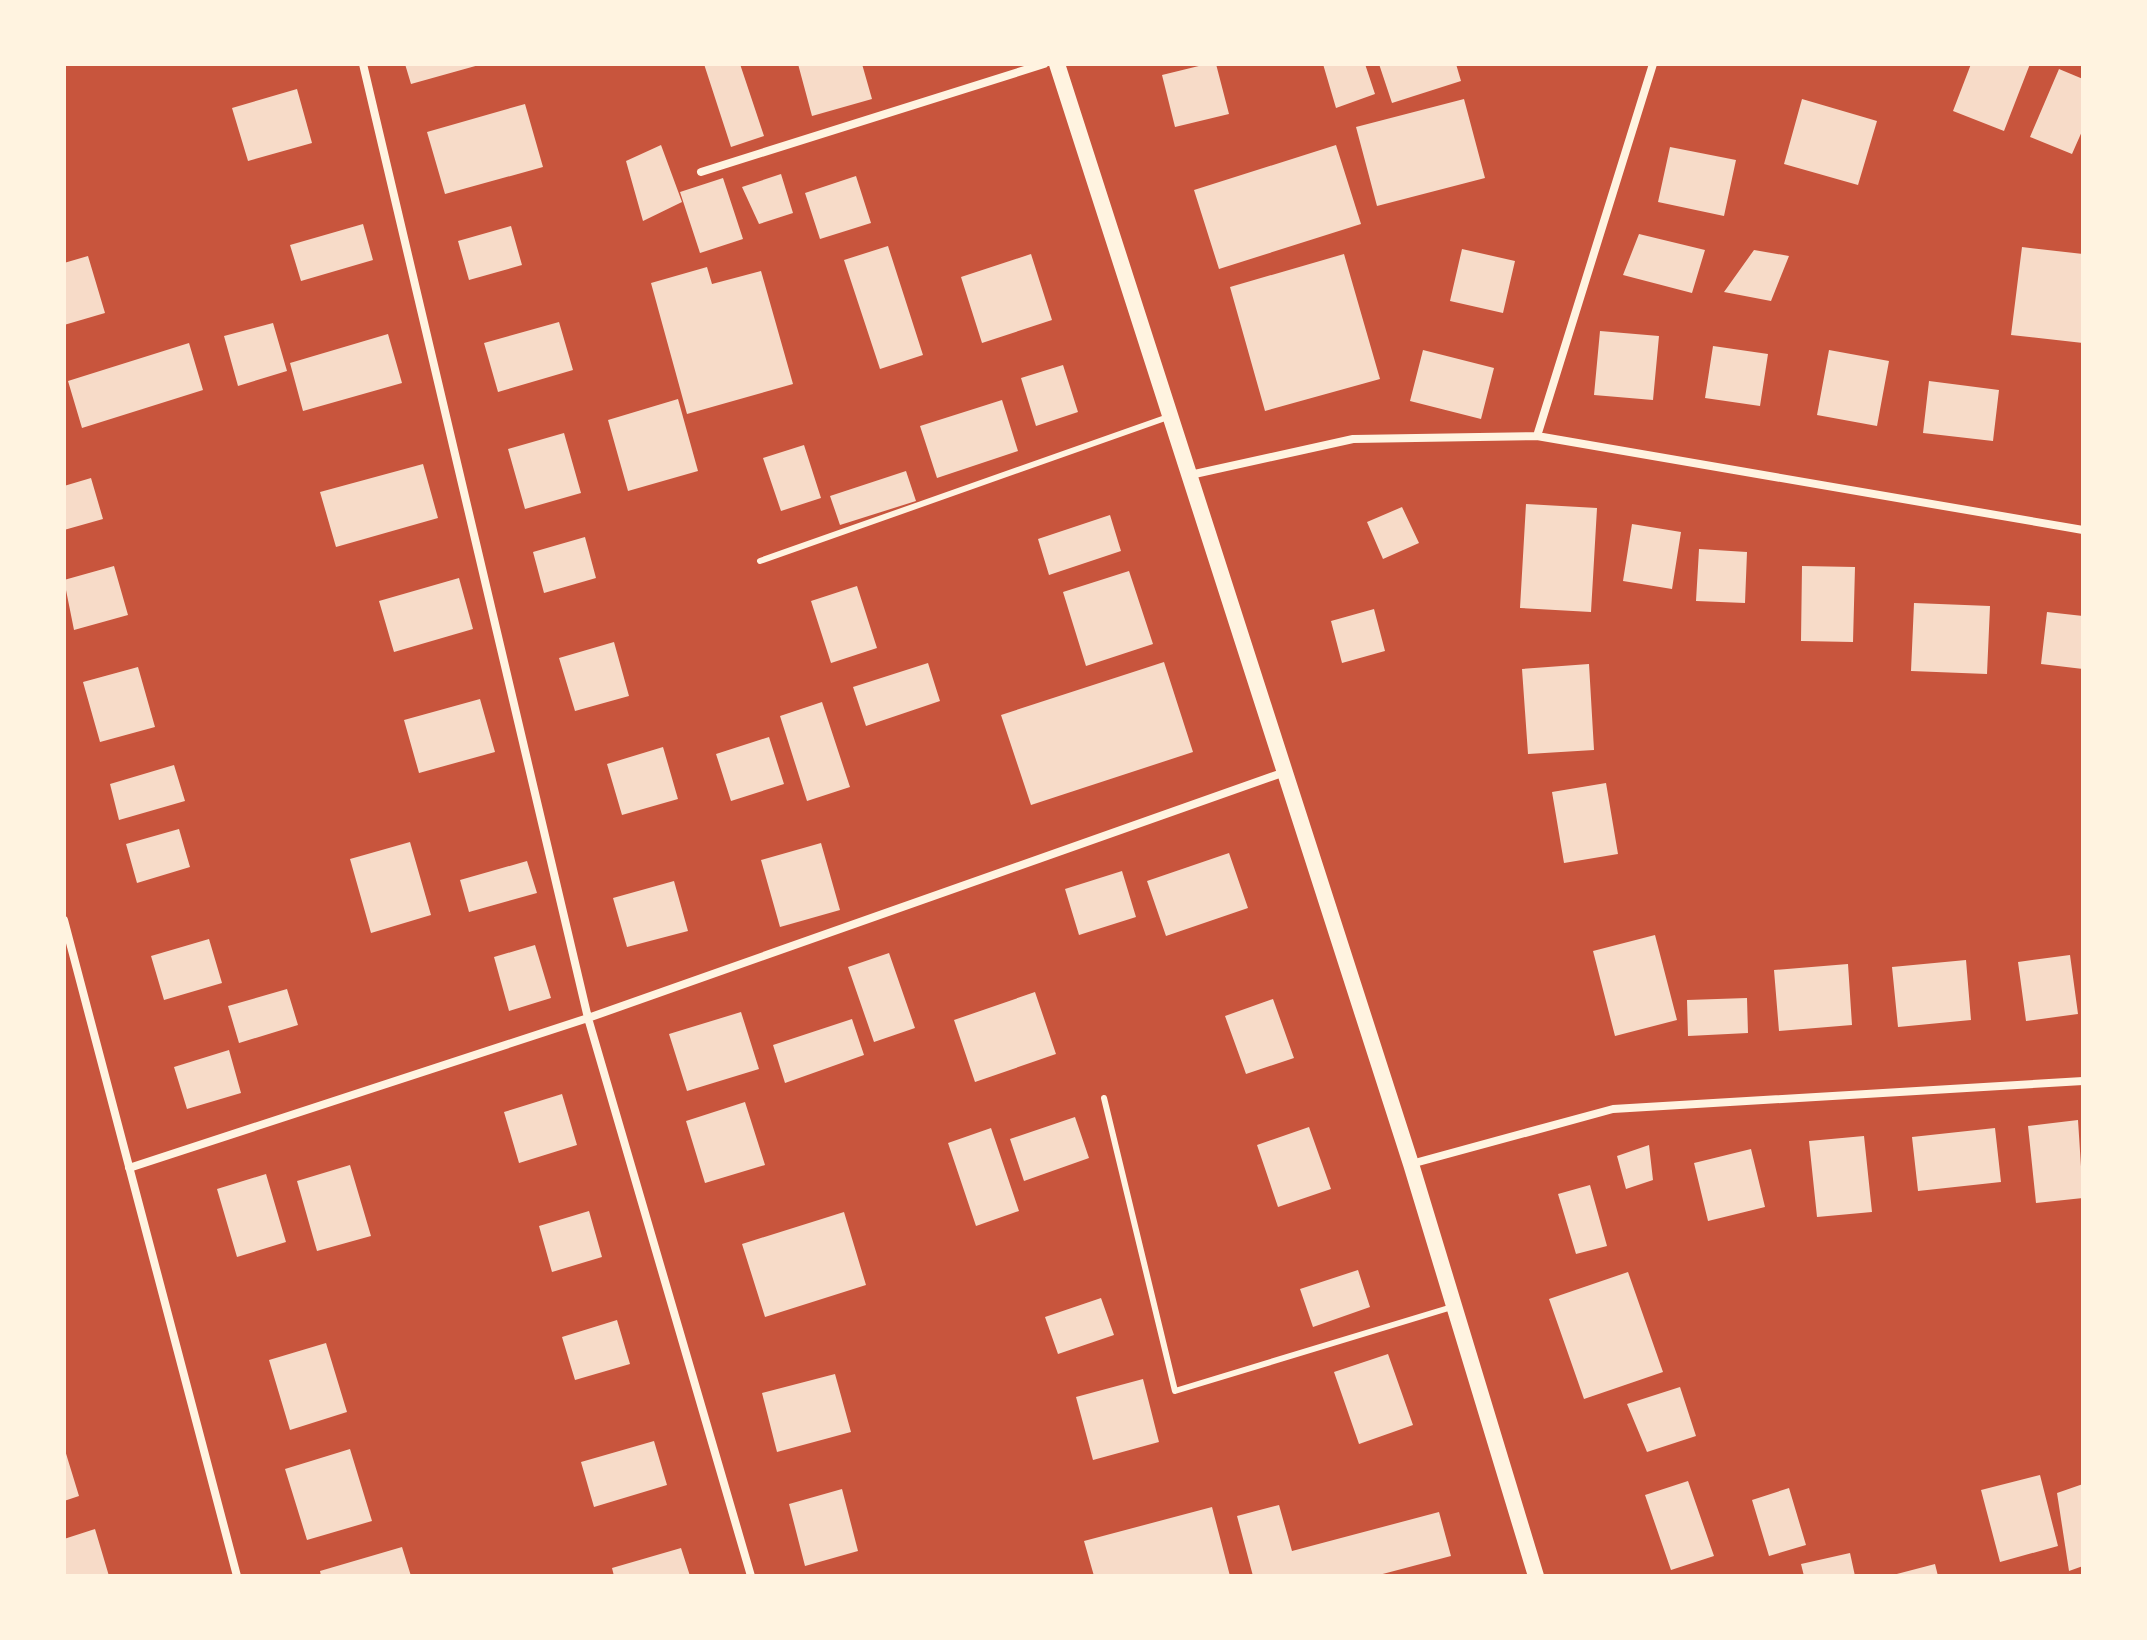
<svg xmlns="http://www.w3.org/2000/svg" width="2147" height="1640" font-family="Lato,sans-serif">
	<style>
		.building { fill: #f7dbc8 }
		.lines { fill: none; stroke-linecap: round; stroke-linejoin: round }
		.service { stroke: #fff3e0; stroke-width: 6 }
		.minor { stroke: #fff3e0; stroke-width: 8 }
		.secondary { stroke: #fff3e0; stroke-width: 16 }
	</style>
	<rect width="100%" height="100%" fill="#c8553d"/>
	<path class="building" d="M 405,64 L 479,64 L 479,65 L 411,84 Z
		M 704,64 L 740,64 L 764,136 L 731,147 Z
		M 798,64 L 862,64 L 872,99 L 812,116 Z
		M 1207,64 L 1216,64 L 1229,114 L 1175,127 L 1162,75 Z
		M 1323,64 L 1365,64 L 1375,94 L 1336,108 Z
		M 1379,64 L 1456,64 L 1461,81 L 1392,103 Z
		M 1971,64 L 2030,64 L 2004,131 L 1953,111 Z
		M 2059,69 L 2083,79 L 2083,129 L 2072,154 L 2030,137 Z
		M 297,89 L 312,143 L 248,161 L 232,108 Z
		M 1464,99 L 1485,178 L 1377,206 L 1356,127 Z
		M 1802,99 L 1877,121 L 1858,185 L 1784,164 Z
		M 525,104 L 543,167 L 445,194 L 427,132 Z
		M 661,145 L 682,202 L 643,221 L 626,161 Z
		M 1336,145 L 1361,224 L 1219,269 L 1194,190 Z
		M 1670,147 L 1736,160 L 1724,216 L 1658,202 Z
		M 781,174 L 793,213 L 759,224 L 742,187 Z
		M 856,176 L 871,223 L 820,239 L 805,193 Z
		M 723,178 L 743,239 L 700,253 L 680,192 Z
		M 363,224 L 373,260 L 301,281 L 290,245 Z
		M 511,226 L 522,265 L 469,280 L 458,241 Z
		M 1639,234 L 1705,250 L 1692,293 L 1623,275 Z
		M 888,246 L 923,355 L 880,369 L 844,260 Z
		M 2022,247 L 2083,254 L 2083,343 L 2011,335 Z
		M 1462,249 L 1515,261 L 1503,313 L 1450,301 Z
		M 1754,250 L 1789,256 L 1771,301 L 1724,292 Z
		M 1031,254 L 1052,320 L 982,343 L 961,277 Z
		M 1344,254 L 1380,379 L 1265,411 L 1230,287 Z
		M 88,256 L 105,313 L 64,325 L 64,263 Z
		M 707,267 L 712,284 L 761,271 L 793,384 L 687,414 L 651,283 Z
		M 559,322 L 573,370 L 498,392 L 484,343 Z
		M 273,323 L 287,371 L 238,386 L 224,336 Z
		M 1600,331 L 1659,336 L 1653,400 L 1594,395 Z
		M 388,334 L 402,383 L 303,411 L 290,363 Z
		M 189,343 L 203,390 L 82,428 L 68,381 Z
		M 1713,346 L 1768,354 L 1760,406 L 1705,398 Z
		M 1423,350 L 1494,368 L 1481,419 L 1410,401 Z
		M 1829,350 L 1889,361 L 1877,426 L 1817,415 Z
		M 1063,365 L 1078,412 L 1036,426 L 1021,378 Z
		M 1929,381 L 1999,390 L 1993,441 L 1923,433 Z
		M 678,399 L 698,471 L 628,491 L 608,420 Z
		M 1002,400 L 1018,451 L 937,478 L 920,426 Z
		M 564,433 L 581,493 L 525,509 L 508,449 Z
		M 804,445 L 821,498 L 781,511 L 763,458 Z
		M 423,464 L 438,518 L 336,547 L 320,492 Z
		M 906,471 L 916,501 L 840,525 L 830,496 Z
		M 91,478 L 103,519 L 64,530 L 64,486 Z
		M 1526,504 L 1597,508 L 1591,612 L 1520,608 Z
		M 1402,507 L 1419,543 L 1383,559 L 1367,522 Z
		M 1110,515 L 1121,551 L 1049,575 L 1038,539 Z
		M 1632,524 L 1681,532 L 1672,589 L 1623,581 Z
		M 585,537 L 596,578 L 544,593 L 533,552 Z
		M 1699,549 L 1747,552 L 1745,603 L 1696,601 Z
		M 114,566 L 128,615 L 74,630 L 64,580 Z
		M 1802,566 L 1855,567 L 1853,642 L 1801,641 Z
		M 1129,571 L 1153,644 L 1086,666 L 1063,592 Z
		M 459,578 L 473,629 L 394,652 L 379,601 Z
		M 857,586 L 877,648 L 831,663 L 811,601 Z
		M 1914,603 L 1990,606 L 1987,674 L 1911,671 Z
		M 1374,609 L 1385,651 L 1342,663 L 1331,621 Z
		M 2047,612 L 2083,616 L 2083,669 L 2041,664 Z
		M 614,642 L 629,696 L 575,711 L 559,658 Z
		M 1164,662 L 1193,752 L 1031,805 L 1001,715 Z
		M 928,663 L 940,701 L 866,726 L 853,687 Z
		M 1589,664 L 1594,750 L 1528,754 L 1522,669 Z
		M 138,667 L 155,727 L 100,742 L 83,682 Z
		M 480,699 L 495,752 L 419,773 L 404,720 Z
		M 822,702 L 850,787 L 807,801 L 780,716 Z
		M 769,737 L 784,784 L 731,801 L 716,754 Z
		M 663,747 L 678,799 L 622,815 L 607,764 Z
		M 174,765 L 185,801 L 119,820 L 110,784 Z
		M 1606,783 L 1618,854 L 1564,863 L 1552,792 Z
		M 179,829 L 190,867 L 137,883 L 126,844 Z
		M 410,842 L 431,915 L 371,933 L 350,859 Z
		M 821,843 L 840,910 L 780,927 L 761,860 Z
		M 1229,853 L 1248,908 L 1166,936 L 1147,881 Z
		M 527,861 L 537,893 L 469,912 L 460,880 Z
		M 1122,871 L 1136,917 L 1079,935 L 1065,889 Z
		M 674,881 L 688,931 L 627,947 L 613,898 Z
		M 1655,935 L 1677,1020 L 1615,1036 L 1593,951 Z
		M 209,939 L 222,983 L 164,1000 L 151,956 Z
		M 535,945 L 551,998 L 509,1011 L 494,957 Z
		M 889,953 L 915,1028 L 874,1042 L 848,967 Z
		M 2070,955 L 2078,1014 L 2026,1021 L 2018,962 Z
		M 1966,960 L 1971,1020 L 1898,1027 L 1892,967 Z
		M 1848,964 L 1852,1025 L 1779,1031 L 1774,970 Z
		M 287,989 L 298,1025 L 239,1043 L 228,1006 Z
		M 1035,992 L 1056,1054 L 975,1082 L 954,1020 Z
		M 1747,998 L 1748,1033 L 1688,1036 L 1687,1000 Z
		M 1273,999 L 1294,1058 L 1246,1074 L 1225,1016 Z
		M 741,1012 L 759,1069 L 687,1091 L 669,1034 Z
		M 852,1019 L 864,1055 L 785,1083 L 773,1045 Z
		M 229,1050 L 241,1093 L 187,1109 L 174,1067 Z
		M 562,1094 L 577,1145 L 519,1163 L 504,1112 Z
		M 745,1102 L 765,1165 L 705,1183 L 686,1121 Z
		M 1075,1117 L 1089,1158 L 1024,1181 L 1010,1139 Z
		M 2078,1120 L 2083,1198 L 2036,1203 L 2028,1126 Z
		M 1309,1127 L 1331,1189 L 1278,1207 L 1257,1145 Z
		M 991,1128 L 1019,1211 L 976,1226 L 948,1143 Z
		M 1995,1128 L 2001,1182 L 1918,1191 L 1912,1137 Z
		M 1864,1136 L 1872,1212 L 1817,1217 L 1809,1141 Z
		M 1649,1145 L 1653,1180 L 1626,1189 L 1617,1156 Z
		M 1751,1149 L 1765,1207 L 1708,1221 L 1694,1163 Z
		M 350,1165 L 371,1236 L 317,1251 L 297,1181 Z
		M 266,1174 L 286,1242 L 237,1257 L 217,1189 Z
		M 1590,1185 L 1607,1246 L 1576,1254 L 1558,1194 Z
		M 589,1211 L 602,1257 L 552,1272 L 539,1226 Z
		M 844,1212 L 866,1285 L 765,1317 L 742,1244 Z
		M 1358,1270 L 1370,1307 L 1313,1327 L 1300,1289 Z
		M 1628,1272 L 1663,1372 L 1584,1399 L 1549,1299 Z
		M 1101,1298 L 1114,1335 L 1058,1354 L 1045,1317 Z
		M 617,1320 L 630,1364 L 575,1380 L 562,1337 Z
		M 326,1343 L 347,1412 L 290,1430 L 269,1360 Z
		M 1388,1354 L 1413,1425 L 1359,1444 L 1334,1372 Z
		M 835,1374 L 851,1432 L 777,1452 L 762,1393 Z
		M 1143,1379 L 1159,1442 L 1093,1460 L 1076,1397 Z
		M 1680,1387 L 1696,1436 L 1647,1452 L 1627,1404 Z
		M 654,1441 L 667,1485 L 594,1507 L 581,1462 Z
		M 64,1447 L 79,1496 L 64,1501 Z
		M 350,1449 L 372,1521 L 307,1540 L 285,1469 Z
		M 2040,1475 L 2058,1546 L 2000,1562 L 1981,1490 Z
		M 1688,1481 L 1714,1556 L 1671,1570 L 1645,1495 Z
		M 2083,1484 L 2083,1566 L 2069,1571 L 2057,1493 Z
		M 1789,1488 L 1806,1545 L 1769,1556 L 1752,1500 Z
		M 842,1489 L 858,1551 L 805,1566 L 789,1504 Z
		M 1279,1505 L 1292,1551 L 1439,1512 L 1451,1556 L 1375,1576 L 1253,1576 L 1237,1516 Z
		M 1212,1507 L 1230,1576 L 1094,1576 L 1084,1541 Z
		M 95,1529 L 109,1576 L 64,1576 L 64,1539 Z
		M 402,1547 L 411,1576 L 321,1576 L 320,1571 Z
		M 681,1548 L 690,1576 L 614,1576 L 612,1568 Z
		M 1850,1553 L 1855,1576 L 1804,1576 L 1801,1564 Z
		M 1935,1564 L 1938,1576 L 1894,1576 L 1893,1575 Z"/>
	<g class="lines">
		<path class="service" d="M 760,561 L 1168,417
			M 1104,1098 L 1175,1391 L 1452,1307"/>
		<path class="minor" d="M 363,64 L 588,1018 L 751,1576
			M 701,172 L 1044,64
			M 1537,436 L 1653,64
			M 1190,475 L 1353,439 L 1537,436 L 2083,530
			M 64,920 L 237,1576
			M 1411,1164 L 1613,1109 L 2083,1081
			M 129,1168 L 588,1018 L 1285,772"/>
		<path class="secondary" d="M 1057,64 L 1411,1164 L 1536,1576"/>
	</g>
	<rect width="2147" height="1640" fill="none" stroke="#fff3e0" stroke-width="132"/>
</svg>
